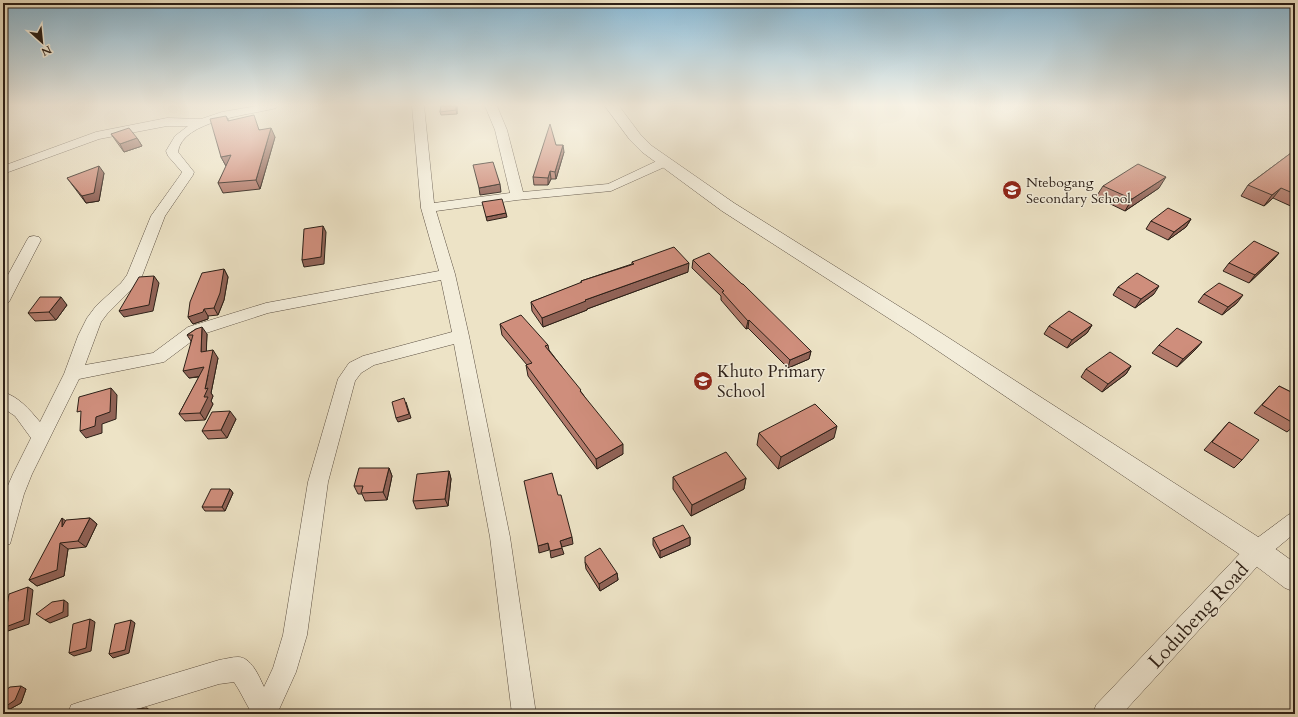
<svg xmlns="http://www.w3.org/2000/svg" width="1298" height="717" font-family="Cardo,serif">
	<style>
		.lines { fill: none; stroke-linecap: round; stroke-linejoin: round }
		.minor-casing { stroke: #5c5043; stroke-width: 1 }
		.tertiary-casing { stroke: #5c5043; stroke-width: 1 }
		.minor { fill: #f3edda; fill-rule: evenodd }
		.tertiary { fill: #f3edda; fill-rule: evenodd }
		.wall { fill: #b27a6b; stroke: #2b1f17 }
		.shaded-wall { fill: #916357; stroke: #2b1f17 }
		.building { fill: #cf8e7c; stroke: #2b1f17 }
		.labels { text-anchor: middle; stroke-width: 3; stroke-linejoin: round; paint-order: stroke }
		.far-poi-label { font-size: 14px; fill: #2b1f17; stroke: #f3edda; text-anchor: start }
		.poi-label { font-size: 17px; fill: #2b1f17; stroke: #f3edda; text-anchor: start }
		.near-street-label { font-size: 20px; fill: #2b1f17; stroke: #f3edda }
	</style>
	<rect width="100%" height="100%" fill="#ede3c6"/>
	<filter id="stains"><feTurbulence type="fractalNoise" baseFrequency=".005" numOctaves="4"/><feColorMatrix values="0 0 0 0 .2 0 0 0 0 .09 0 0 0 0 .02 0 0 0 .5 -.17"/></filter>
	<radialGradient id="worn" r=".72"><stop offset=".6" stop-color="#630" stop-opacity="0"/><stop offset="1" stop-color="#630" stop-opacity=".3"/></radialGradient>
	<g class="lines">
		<g class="minor-casing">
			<path id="minor" d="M 257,106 L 278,106 L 276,108 C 251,115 182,120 178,152 L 194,172 L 193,175 L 165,216 L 142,276 L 131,290 L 107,314 L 101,322 L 85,365 L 153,353 L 188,327 L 266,303 L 439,271 L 421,208 L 412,106 L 424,106 L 434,203 L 510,193 L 495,130 L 485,106 L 497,106 L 507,130 L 523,192 L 608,184 L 661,159 L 669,159 L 671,162 L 669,165 L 611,191 L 517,200 L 436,211 L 455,274 L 469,336 L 510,537 L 536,714 L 512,714 L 490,537 L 454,344 L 374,365 L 361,373 L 355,381 L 328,482 L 307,635 L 296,672 L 277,714 L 252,714 L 239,690 L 234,682 L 219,684 L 121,714 L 68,714 L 71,705 L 80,702 L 219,660 C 225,659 232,657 238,657 C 251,657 259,676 264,687 L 273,668 L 283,635 L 308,482 L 338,379 L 349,363 L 363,356 L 452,332 L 441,280 L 268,313 L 200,335 L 164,362 L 79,379 L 32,474 L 24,494 L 10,544 L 3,546 L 3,497 L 13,474 L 31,438 L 15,416 L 3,408 L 3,392 C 19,397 29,409 40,422 L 64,374 L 78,336 L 87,318 L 96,306 L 121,283 L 127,275 L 151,216 L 181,174 L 182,172 L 168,156 L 166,151 L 175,136 L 188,126 L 167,126 L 99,139 L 3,174 L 3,166 L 96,132 L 167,118 L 201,119 L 222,112 Z
				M 34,236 L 39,237 L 41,240 L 11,298 L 9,302 L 3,303 L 3,284 L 27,240 L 29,237 Z
				M 1295,512 L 1295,533 L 1265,558 L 1122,714 L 1093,714 L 1096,705 L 1249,544 L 1288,515 Z"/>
		</g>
		<g class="tertiary-casing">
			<path id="tertiary" d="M 605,106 L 619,106 L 640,134 L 652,146 L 734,203 L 924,322 L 1266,542 L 1295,563 L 1295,592 L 1285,588 L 1248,560 L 910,332 L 722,211 L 642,152 L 630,140 Z"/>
		</g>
		<use href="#minor" class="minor"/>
		<use href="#tertiary" class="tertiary"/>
	</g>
	<path class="wall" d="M 441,106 L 457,106 L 457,114 L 441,115 L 440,112 Z
		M 226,116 L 229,121 L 260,130 L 275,137 L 260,189 L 223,193 L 218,183 L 227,166 L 226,166 L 221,157 Z
		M 111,134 L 137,138 L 142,146 L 124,152 L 116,141 Z
		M 556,145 L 564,152 L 556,179 L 551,179 L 548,185 L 534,185 L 533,177 Z
		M 1295,150 L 1295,208 L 1273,198 L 1264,206 L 1241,196 L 1248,185 Z
		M 104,173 L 99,201 L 86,203 L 67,178 Z
		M 1103,186 L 1159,188 L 1125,211 L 1096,197 Z
		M 1191,219 L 1186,227 L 1168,240 L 1146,229 L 1151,221 Z
		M 1279,253 L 1272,261 L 1249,283 L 1223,271 L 1229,263 Z
		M 693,260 L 811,351 L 809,359 L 788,368 L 748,328 L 746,329 L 721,300 L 721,296 L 692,268 Z
		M 632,262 L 688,272 L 587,309 L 587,310 L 543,327 L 532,311 L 531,302 L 581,283 L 581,281 L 632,264 Z
		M 224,269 L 228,277 L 224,300 L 218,315 L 208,316 L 208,319 L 193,324 L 188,317 Z
		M 1118,287 L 1154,294 L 1135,308 L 1113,295 Z
		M 1204,294 L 1237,303 L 1222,315 L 1198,302 Z
		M 67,305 L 56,320 L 35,321 L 28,313 Z
		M 500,324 L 548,345 L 549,350 L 582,393 L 623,454 L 597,469 L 528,376 L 526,365 L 527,365 L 502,335 Z
		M 1092,325 L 1087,333 L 1067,348 L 1044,334 L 1049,326 Z
		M 196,329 L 207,334 L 206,351 L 218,358 L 211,393 L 213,396 L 211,401 L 213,404 L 205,420 L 185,421 L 179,414 L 199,377 L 189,378 L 191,341 L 187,335 Z
		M 1202,342 L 1195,350 L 1177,367 L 1152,353 L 1159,345 Z
		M 1131,366 L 1126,374 L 1102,392 L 1081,377 L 1086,369 Z
		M 1279,386 L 1295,394 L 1295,425 L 1287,432 L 1254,413 Z
		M 236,419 L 227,438 L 208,439 L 202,431 Z
		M 1229,422 L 1242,460 L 1234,468 L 1204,450 Z
		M 759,433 L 834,438 L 778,469 L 757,445 Z
		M 389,468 L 392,476 L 387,500 L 365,501 L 362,494 L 358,494 L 354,486 Z
		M 449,471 L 451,479 L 448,506 L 416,509 L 413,501 Z
		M 673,477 L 746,478 L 744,489 L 691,516 L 673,489 Z
		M 230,489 L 233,493 L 225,511 L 205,511 L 202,507 Z
		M 90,518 L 97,524 L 86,547 L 68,549 L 64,576 L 37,586 L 29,580 L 66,521 Z
		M 690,537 L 690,545 L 660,558 L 653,545 L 653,538 Z
		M 585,562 L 617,573 L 618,580 L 600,591 L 586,569 Z
		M 26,689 L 21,703 L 10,709 L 3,710 L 3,692 Z"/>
	<path class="shaded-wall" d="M 456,106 L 457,106 L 457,114 L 456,110 Z
		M 271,128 L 275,137 L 260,189 L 256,180 Z
		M 137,138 L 142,146 L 124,152 L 120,144 Z
		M 563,145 L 564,152 L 556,179 L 555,172 Z
		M 231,155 L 236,164 L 226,166 L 221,157 Z
		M 99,166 L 104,173 L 99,201 L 86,203 L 82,196 Z
		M 550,171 L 551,179 L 548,185 L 548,178 Z
		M 1166,177 L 1159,188 L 1125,211 L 1132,199 Z
		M 500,184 L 501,192 L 480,195 L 479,188 Z
		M 1281,188 L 1273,198 L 1264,206 L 1272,195 Z
		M 506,213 L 507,217 L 487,221 L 486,217 Z
		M 1191,219 L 1186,227 L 1168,240 L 1174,232 Z
		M 323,226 L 326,232 L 324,264 L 304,267 L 302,260 Z
		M 1279,253 L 1272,261 L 1249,283 L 1255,275 Z
		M 689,263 L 688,272 L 587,309 L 587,310 L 543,327 L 542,318 L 585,300 Z
		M 224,269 L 228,277 L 224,300 L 218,315 L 214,308 Z
		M 154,276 L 159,283 L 153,311 L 124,317 L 119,311 Z
		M 1159,286 L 1154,294 L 1135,308 L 1141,299 Z
		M 1243,295 L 1237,303 L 1222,315 L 1228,307 Z
		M 61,297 L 67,305 L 56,320 L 49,312 Z
		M 204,309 L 208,316 L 208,319 L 193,324 L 188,317 Z
		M 749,320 L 748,328 L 746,329 L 748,321 Z
		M 1092,325 L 1087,333 L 1067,348 L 1072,340 Z
		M 202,327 L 207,334 L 206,360 L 201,352 Z
		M 1202,342 L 1195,350 L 1177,367 L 1183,359 Z
		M 213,350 L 218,358 L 211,393 L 213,396 L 211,401 L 213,404 L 205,420 L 200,413 L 204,397 L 205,389 L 208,375 L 189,378 L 183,371 Z
		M 811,351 L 809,359 L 788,368 L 790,360 Z
		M 1131,366 L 1126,374 L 1102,392 L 1108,384 Z
		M 111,388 L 117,395 L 116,419 L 102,424 L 102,433 L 86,438 L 80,431 L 96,417 Z
		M 406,402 L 411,418 L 398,422 L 396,418 Z
		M 230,411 L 236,419 L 227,438 L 221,430 Z
		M 837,426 L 834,438 L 778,469 L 781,457 Z
		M 623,444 L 623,454 L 597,469 L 596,459 Z
		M 389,468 L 392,476 L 387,500 L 383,492 Z
		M 449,471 L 451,479 L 448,506 L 445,499 Z
		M 746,478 L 744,489 L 691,516 L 692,505 Z
		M 230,489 L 233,493 L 225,511 L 222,507 Z
		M 62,518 L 70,524 L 62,527 Z
		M 90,518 L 97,524 L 86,547 L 78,541 Z
		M 572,537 L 573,544 L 562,547 L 560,541 Z
		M 690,537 L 690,545 L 660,558 L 660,551 Z
		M 60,543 L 68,549 L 64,576 L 37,586 L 29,580 Z
		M 548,543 L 549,550 L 539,553 L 538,546 Z
		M 562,548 L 564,554 L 551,558 L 550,551 Z
		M 617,573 L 618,580 L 600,591 L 599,584 Z
		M 28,587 L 33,590 L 29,624 L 8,631 L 3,628 Z
		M 64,600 L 68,603 L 68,616 L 50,623 L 45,620 Z
		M 90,619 L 95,622 L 91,651 L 74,656 L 69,653 Z
		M 131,620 L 135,623 L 129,653 L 113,658 L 109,654 Z
		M 21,686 L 26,689 L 21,703 L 10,709 L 5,707 Z
		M 147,708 L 151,711 L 152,714 L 148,714 Z"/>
	<path class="building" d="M 441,106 L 456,106 L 456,110 L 440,112 Z
		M 254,115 L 259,130 L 271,128 L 256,180 L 218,183 L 231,155 L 221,157 L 210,119 L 226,116 L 228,121 Z
		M 550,124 L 556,145 L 563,145 L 555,172 L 550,171 L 548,178 L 533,177 Z
		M 129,128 L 137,138 L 120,144 L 111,134 Z
		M 1295,150 L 1295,194 L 1281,188 L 1272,195 L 1248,185 Z
		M 493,162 L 500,184 L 479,188 L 473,165 Z
		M 1138,164 L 1166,177 L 1132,199 L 1103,186 Z
		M 99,166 L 94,193 L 82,196 L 67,178 Z
		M 502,199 L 506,213 L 486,217 L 482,202 Z
		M 1168,208 L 1191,219 L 1174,232 L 1151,221 Z
		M 323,226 L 321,257 L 302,260 L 304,229 Z
		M 1254,241 L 1279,253 L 1255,275 L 1229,263 Z
		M 674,247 L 689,263 L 585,300 L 586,301 L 542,318 L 531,302 L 582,282 L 581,281 L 634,264 L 632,262 Z
		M 709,253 L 742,284 L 743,284 L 811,351 L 790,360 L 749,320 L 748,321 L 722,292 L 724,291 L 693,260 Z
		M 224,269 L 220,293 L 214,308 L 204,309 L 203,312 L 188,317 L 190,302 L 202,273 Z
		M 1137,273 L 1159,286 L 1141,299 L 1118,287 Z
		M 154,276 L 149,305 L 119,311 L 139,277 Z
		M 1219,283 L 1243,295 L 1228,307 L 1204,294 Z
		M 40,297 L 61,297 L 49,312 L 28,313 Z
		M 1069,311 L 1092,325 L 1072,340 L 1049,326 Z
		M 521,315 L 548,345 L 545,346 L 581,390 L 580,391 L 623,444 L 596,459 L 526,365 L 532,363 L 500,324 Z
		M 202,327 L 201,352 L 213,350 L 205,389 L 208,388 L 204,397 L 208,397 L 200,413 L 179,414 L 204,367 L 183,371 L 193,335 L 187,335 L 196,329 Z
		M 1177,328 L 1202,342 L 1183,359 L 1159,345 Z
		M 1110,352 L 1131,366 L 1108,384 L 1086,369 Z
		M 1279,386 L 1295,394 L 1295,424 L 1262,405 Z
		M 111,388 L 110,412 L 96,417 L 95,426 L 80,431 L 81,411 L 77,412 L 79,397 Z
		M 404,398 L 409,414 L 396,418 L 392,402 Z
		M 815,404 L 837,426 L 781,457 L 759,433 Z
		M 230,411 L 221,430 L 202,431 L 212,412 Z
		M 1229,422 L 1259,440 L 1242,460 L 1212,442 Z
		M 726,452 L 746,478 L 692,505 L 673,477 Z
		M 359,468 L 389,468 L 383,492 L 361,493 L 363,486 L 354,486 Z
		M 449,471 L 445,499 L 413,501 L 417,474 Z
		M 552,473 L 558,495 L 561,495 L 572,537 L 560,541 L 562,548 L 550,551 L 548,543 L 538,546 L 524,481 Z
		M 211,489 L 230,489 L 222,507 L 202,507 Z
		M 62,518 L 62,527 L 66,520 L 90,518 L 78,541 L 60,543 L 57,570 L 29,580 Z
		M 683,525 L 690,537 L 660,551 L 653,538 Z
		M 600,548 L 617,573 L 599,584 L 585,562 L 585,557 Z
		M 28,587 L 24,620 L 3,628 L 9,594 Z
		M 64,600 L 63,612 L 45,620 L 36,614 L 52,602 Z
		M 90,619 L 86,648 L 69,653 L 73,624 Z
		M 131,620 L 125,650 L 109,654 L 115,624 Z
		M 21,686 L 15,700 L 5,707 L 3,707 L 3,692 L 10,687 Z
		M 147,708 L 148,714 L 130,714 L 137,709 Z"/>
	<linearGradient id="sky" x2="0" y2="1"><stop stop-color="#88b8d4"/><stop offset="0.51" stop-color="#f7f2e5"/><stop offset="1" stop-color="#f7f2e5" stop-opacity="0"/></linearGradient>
	<rect width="1298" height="206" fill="url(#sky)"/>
	<defs>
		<g id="school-disc" transform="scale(1)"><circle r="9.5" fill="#8f2418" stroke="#f3edda"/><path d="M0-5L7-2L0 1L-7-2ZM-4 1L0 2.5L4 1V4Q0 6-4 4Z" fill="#fff"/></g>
	</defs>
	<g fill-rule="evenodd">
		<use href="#school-disc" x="1012" y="190"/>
		<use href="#school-disc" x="703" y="381"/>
	</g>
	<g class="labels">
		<g class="far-poi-label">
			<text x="1026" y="187">Ntebogang<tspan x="1026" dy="16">Secondary School</tspan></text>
		</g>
		<g class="poi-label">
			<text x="717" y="377">Khuto Primary<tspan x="717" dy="20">School</tspan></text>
		</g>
		<g class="near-street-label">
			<text transform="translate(1198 615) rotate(-47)" y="7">Lodubeng Road</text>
		</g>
	</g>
	<rect width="1298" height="717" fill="none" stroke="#ede3c6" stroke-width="16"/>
	<rect x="4" y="4" width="1290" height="709" fill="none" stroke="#2b1f17" stroke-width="2"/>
	<rect x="8" y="8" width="1282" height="701" fill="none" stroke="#2b1f17"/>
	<g transform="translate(42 42) rotate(153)" stroke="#f3edda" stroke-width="3" paint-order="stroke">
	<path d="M0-3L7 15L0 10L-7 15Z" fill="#2b1f17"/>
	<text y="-6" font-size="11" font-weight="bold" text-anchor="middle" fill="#2b1f17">N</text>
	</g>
	<rect width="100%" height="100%" filter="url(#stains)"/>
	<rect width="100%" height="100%" fill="url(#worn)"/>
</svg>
